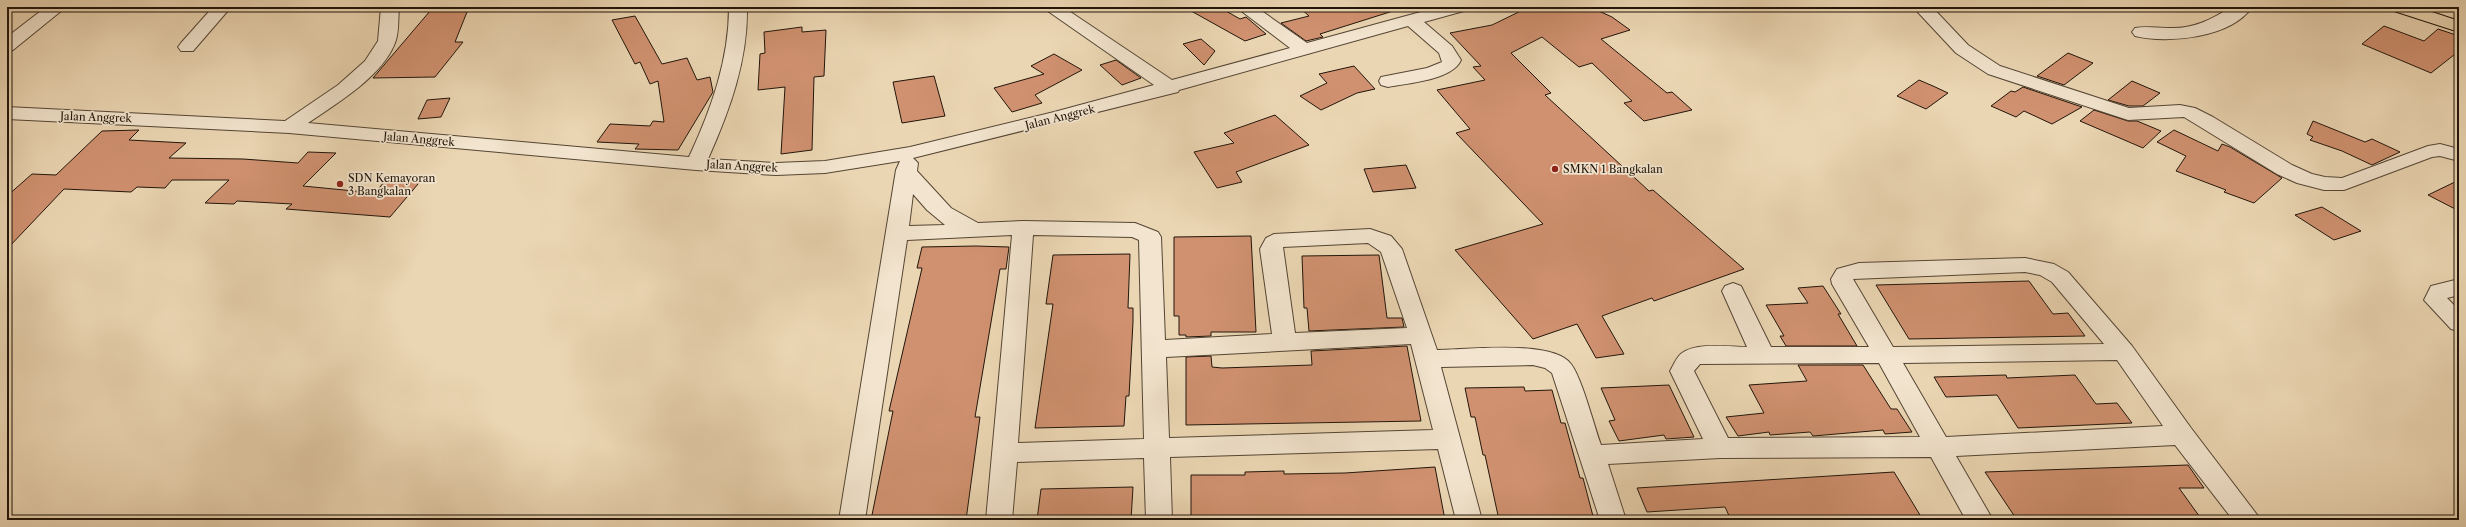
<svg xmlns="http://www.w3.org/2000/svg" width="2466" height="527" font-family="'Libre Caslon Text',serif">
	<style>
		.building { fill: #d09170; stroke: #21150a }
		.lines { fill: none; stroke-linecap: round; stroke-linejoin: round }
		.minor-casing { stroke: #544534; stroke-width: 2 }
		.major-casing { stroke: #21150a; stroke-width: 2 }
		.minor { fill: #f2e4ce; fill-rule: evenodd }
		.major { fill: #ebd6b3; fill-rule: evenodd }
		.poi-dot { fill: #8f2418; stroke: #f2e4ce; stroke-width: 1.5 }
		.labels { text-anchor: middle; stroke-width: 3.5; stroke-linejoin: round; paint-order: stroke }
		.street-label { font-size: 11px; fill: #21150a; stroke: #f2e4ce }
		.poi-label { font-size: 11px; fill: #21150a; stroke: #f2e4ce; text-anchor: start }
	</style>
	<rect width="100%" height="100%" fill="#ebd6b3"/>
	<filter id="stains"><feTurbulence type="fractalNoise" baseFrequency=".005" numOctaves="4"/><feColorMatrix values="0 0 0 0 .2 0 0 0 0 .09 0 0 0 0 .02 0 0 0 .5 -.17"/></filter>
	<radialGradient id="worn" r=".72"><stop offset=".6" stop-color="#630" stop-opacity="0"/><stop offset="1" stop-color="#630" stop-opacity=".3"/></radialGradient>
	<path class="building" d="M 469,7 L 455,42 L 463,42 L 435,77 L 373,78 L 430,11 Z
		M 1184,7 L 1219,7 L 1240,19 L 1246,17 L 1266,34 L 1245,41 Z
		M 1299,7 L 1330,7 L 1333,10 L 1342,7 L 1392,7 L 1393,11 L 1320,34 L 1323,37 L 1306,41 L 1281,23 L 1309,16 Z
		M 1529,7 L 1590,7 L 1612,17 L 1630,30 L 1601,39 L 1667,93 L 1672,92 L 1692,110 L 1644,121 L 1624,103 L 1632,101 L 1592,63 L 1579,67 L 1542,37 L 1511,53 L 1551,93 L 1545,95 L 1649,191 L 1653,190 L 1744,269 L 1654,301 L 1652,298 L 1602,316 L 1624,354 L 1596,358 L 1577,324 L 1533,339 L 1455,250 L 1543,224 L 1456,133 L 1470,129 L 1437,90 L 1485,80 L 1473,67 L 1481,66 L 1450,33 L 1492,25 Z
		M 635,16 L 662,64 L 687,58 L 697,80 L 710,77 L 713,92 L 678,150 L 635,149 L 639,144 L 597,142 L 610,124 L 650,126 L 653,121 L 664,122 L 658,81 L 650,84 L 640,62 L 635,64 L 612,20 Z
		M 2384,26 L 2424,41 L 2438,29 L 2459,36 L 2459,51 L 2431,73 L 2362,44 Z
		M 802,27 L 802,32 L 826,30 L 824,76 L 814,77 L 812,150 L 781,154 L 785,87 L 758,90 L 760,54 L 765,53 L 764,32 Z
		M 1201,39 L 1215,51 L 1204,65 L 1183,44 Z
		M 2068,53 L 2093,63 L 2064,85 L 2037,76 Z
		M 1054,54 L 1082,70 L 1035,95 L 1042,103 L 1012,112 L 994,88 L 1044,74 L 1031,66 Z
		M 1116,60 L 1141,78 L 1122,85 L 1100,65 Z
		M 1354,66 L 1375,89 L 1357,93 L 1321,110 L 1300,96 L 1327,83 L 1319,74 Z
		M 934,76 L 945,116 L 902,123 L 893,82 Z
		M 1919,80 L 1933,86 L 1948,93 L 1926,109 L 1897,96 Z
		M 2132,81 L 2160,93 L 2143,106 L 2129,106 L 2108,100 Z
		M 2023,87 L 2082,107 L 2052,124 L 2024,111 L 2016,117 L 1991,106 L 2011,91 L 2015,92 Z
		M 450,98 L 441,117 L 418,119 L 427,100 Z
		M 2094,110 L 2128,121 L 2137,121 L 2161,131 L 2143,148 L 2080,121 Z
		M 1275,115 L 1309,145 L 1236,172 L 1242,182 L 1217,188 L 1194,152 L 1234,143 L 1224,133 Z
		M 2313,121 L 2365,142 L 2372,139 L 2400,152 L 2372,165 L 2342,151 L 2310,140 L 2313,137 L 2307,134 Z
		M 139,130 L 129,140 L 186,143 L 169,158 L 243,159 L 298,163 L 308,152 L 336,153 L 303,186 L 375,193 L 389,176 L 424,177 L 390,217 L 286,209 L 292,204 L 237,201 L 234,204 L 205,203 L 229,180 L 172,180 L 165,188 L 137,187 L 131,192 L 64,189 L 7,249 L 7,196 L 32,174 L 56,175 L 102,131 Z
		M 2174,130 L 2218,151 L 2222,144 L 2230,147 L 2282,178 L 2254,203 L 2224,192 L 2226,190 L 2176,171 L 2186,156 L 2157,142 Z
		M 1406,165 L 1416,188 L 1373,192 L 1364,169 Z
		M 2459,180 L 2459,211 L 2428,195 Z
		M 2322,207 L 2361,231 L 2334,240 L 2295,215 Z
		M 1251,236 L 1256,332 L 1211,332 L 1211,336 L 1186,337 L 1186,335 L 1179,335 L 1179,316 L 1174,316 L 1174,237 Z
		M 976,246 L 1009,247 L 1006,269 L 1000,269 L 975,417 L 980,417 L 966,520 L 871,520 L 893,411 L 889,411 L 922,268 L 917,268 L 922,247 Z
		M 1130,254 L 1128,308 L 1133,308 L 1133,322 L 1129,396 L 1126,396 L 1124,426 L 1035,428 L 1053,304 L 1046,304 L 1053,255 Z
		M 1379,255 L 1387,318 L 1402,318 L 1404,327 L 1309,331 L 1307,308 L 1304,308 L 1302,256 Z
		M 2029,281 L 2053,314 L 2068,313 L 2085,336 L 1909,339 L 1876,285 Z
		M 1823,286 L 1841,314 L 1838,314 L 1857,346 L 1786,346 L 1780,336 L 1784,336 L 1766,305 L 1808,303 L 1798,288 Z
		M 1407,346 L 1421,421 L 1186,425 L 1186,357 L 1211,356 L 1212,367 L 1222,368 L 1312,365 L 1311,351 Z
		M 1798,365 L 1863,365 L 1891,409 L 1897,409 L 1912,432 L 1885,434 L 1883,430 L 1813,436 L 1810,432 L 1770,435 L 1769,432 L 1738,436 L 1726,417 L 1764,413 L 1749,385 L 1807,381 Z
		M 2006,375 L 2007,378 L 2075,375 L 2096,404 L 2117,403 L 2132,423 L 2018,428 L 1997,395 L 1946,397 L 1934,377 Z
		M 1669,385 L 1694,437 L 1666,439 L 1664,435 L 1619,441 L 1609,421 L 1615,420 L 1601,388 Z
		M 1524,387 L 1525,391 L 1552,390 L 1561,423 L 1565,423 L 1580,478 L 1583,478 L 1594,520 L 1499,520 L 1485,455 L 1483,455 L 1475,417 L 1471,417 L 1465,388 Z
		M 2188,465 L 2204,488 L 2179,488 L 2202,520 L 2017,520 L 1985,472 Z
		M 1435,467 L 1445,520 L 1191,520 L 1191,475 L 1245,475 L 1245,472 L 1284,471 L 1284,474 L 1345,473 Z
		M 1894,472 L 1923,520 L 1731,520 L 1725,507 L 1647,512 L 1637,488 Z
		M 1133,487 L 1131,520 L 1037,520 L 1041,489 Z"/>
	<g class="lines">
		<g class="minor-casing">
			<path id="minor" d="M 46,7 L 66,7 L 13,50 L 7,51 L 7,37 Z
				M 213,7 L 231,7 L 193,51 L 181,51 L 178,47 L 181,43 Z
				M 381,7 L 399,7 C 398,18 399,30 396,40 C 385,75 337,103 308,123 L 689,157 C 711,110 729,60 729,7 L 747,7 C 748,60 730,110 708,159 L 776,163 L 825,161 L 910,147 L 1054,112 L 1154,85 L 1042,7 L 1063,7 L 1172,80 L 1290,48 L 1236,7 L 1256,7 L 1307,43 L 1439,7 L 1467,7 L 1464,11 L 1424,22 L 1452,46 L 1461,60 C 1453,80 1408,83 1388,87 L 1381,85 L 1379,81 L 1381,77 L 1427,68 L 1442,62 L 1439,53 L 1408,26 L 1179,90 L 1178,92 L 913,158 L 918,163 L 917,171 L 951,208 L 978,223 L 1023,221 L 1135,223 L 1158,232 L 1161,237 L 1165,340 L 1272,334 L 1260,249 L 1266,238 L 1274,234 L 1370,229 L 1391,236 L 1402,249 L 1437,350 C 1466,350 1553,339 1571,364 C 1582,378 1594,426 1601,445 L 1703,439 L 1670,371 C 1673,366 1677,356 1682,353 C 1698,342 1729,347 1747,347 L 1722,291 L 1725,286 L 1733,283 L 1741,286 L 1771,347 L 1869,347 L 1832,284 L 1831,279 L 1837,269 L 1859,263 L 2025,258 L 2054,264 L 2068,272 L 2132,346 L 2191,428 L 2261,520 L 2233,520 L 2175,445 L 1956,456 L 1993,520 L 1966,520 L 1931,457 L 1720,458 L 1608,464 L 1626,520 L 1600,520 L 1552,373 L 1545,368 L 1533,365 L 1441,367 L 1482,520 L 1456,520 L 1438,449 L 1170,457 L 1172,520 L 1146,520 L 1144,458 L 1017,462 L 1012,520 L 986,520 L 1012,235 L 907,240 L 865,520 L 839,520 L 896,170 L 900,161 L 825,173 L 776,175 L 696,170 L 289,133 L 7,119 L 7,107 L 285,121 L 338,85 L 365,61 L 378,41 ZM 913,194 L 927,210 L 945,225 L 909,226 ZM 1033,235 L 1132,237 L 1139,240 L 1144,439 L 1018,443 ZM 1368,243 L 1381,252 L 1407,328 L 1295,333 L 1283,247 ZM 2025,272 L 2040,275 L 2052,282 L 2104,344 L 1893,347 L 1853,279 ZM 1411,344 L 1433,430 L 1169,438 L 1166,357 ZM 2117,360 L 2163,426 L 1946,437 L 1903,363 ZM 1879,363 L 1920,437 L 1728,438 L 1694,371 L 1700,364 Z
				M 1913,7 L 1932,7 L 1968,45 L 2000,66 L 2129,108 L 2180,105 L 2195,108 L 2213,117 L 2292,165 L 2312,174 L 2325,177 L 2342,178 L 2428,146 L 2440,144 L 2459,149 L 2459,161 L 2440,156 L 2432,157 L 2344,190 L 2324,190 L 2297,183 L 2277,174 L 2184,117 L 2128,120 L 1988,74 L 1956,53 Z
				M 2231,7 L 2252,7 C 2231,38 2168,44 2135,36 L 2132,32 L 2135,28 C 2146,26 2157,28 2169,28 C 2193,29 2211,20 2231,7 Z
				M 2459,279 L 2459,295 L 2447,298 L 2459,310 L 2459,331 L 2451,329 L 2424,300 L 2431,286 Z"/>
		</g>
		<g class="major-casing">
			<path id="major" d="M 2391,7 L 2417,7 L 2459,21 L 2459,32 L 2394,11 Z"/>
		</g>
		<use href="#minor" class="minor"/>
		<use href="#major" class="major"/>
	</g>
	<g class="poi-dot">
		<circle cx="1555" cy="169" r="4"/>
		<circle cx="340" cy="184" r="4"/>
	</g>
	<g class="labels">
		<g class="street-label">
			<text transform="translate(96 117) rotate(2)" y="4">Jalan Anggrek</text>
			<text transform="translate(1060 117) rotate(-14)" y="4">Jalan Anggrek</text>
			<text transform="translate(419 139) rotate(5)" y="4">Jalan Anggrek</text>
			<text transform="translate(742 166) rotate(3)" y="4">Jalan Anggrek</text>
		</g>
		<g class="poi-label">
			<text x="1563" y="173">SMKN 1 Bangkalan</text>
			<text x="348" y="182">SDN Kemayoran<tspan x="348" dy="13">3 Bangkalan</tspan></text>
		</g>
	</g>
	<rect width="2466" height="527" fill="none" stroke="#ebd6b3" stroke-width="24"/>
	<rect x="8" y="8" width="2450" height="511" fill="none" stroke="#21150a" stroke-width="2"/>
	<rect x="12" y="12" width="2442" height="503" fill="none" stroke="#21150a"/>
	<rect width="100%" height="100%" filter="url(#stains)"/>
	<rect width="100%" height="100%" fill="url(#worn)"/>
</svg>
